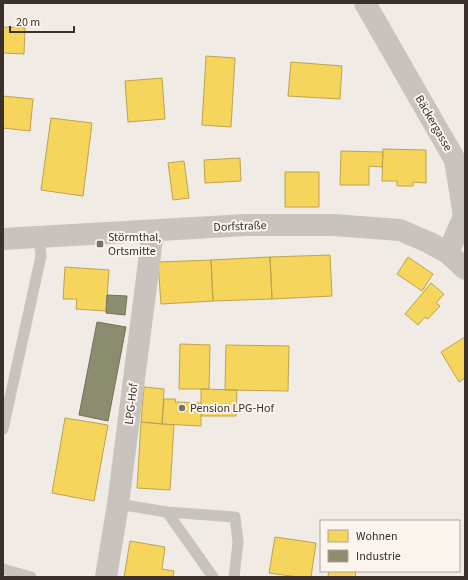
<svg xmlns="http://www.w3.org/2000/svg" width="468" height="580" font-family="'Source Sans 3',sans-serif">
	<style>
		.homes { fill: #f6d55c; stroke: #bea44d }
		.industry { fill: #8c8c6e; stroke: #74705a }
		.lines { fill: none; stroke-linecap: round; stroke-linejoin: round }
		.service { stroke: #c9c3be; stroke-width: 11 }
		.minor { stroke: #c9c3be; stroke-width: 22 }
		.poi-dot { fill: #7a716c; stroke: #fbf5ee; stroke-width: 1.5 }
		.labels { text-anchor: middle; stroke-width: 4; stroke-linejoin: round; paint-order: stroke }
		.street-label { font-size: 12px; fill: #3b302b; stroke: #fbf5ee }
		.poi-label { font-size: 12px; fill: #3b302b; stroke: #fbf5ee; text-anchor: start }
	</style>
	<rect width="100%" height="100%" fill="#f0ebe5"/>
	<path class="homes" d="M 3,27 L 25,28 L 24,54 L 3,53 Z
		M 206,56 L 235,58 L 231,127 L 202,125 Z
		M 291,62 L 342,66 L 340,99 L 288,96 Z
		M 162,78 L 165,119 L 128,122 L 125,81 Z
		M 3,96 L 33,99 L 30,131 L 3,128 Z
		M 51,118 L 92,123 L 83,196 L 41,190 Z
		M 383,149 L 426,150 L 426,183 L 413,182 L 413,186 L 397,186 L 397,181 L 382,181 Z
		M 341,151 L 383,152 L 382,167 L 369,166 L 369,185 L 340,185 Z
		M 240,158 L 241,181 L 205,183 L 204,160 Z
		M 184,161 L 189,198 L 173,200 L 168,163 Z
		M 285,172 L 319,172 L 319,207 L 285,207 Z
		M 330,255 L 332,296 L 272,299 L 270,257 Z
		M 270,257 L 272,299 L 213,301 L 211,260 Z
		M 408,257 L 433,274 L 422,291 L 397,274 Z
		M 211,260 L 213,301 L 161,304 L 158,262 Z
		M 65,267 L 109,270 L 106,311 L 76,309 L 77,299 L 63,299 Z
		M 431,283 L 444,294 L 436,303 L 440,306 L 428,319 L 425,317 L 418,325 L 405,314 Z
		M 465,337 L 465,378 L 459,382 L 441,352 Z
		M 180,344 L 210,345 L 209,389 L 179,389 Z
		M 226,345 L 289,346 L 288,391 L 225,390 Z
		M 144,387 L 164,389 L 162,424 L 141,422 Z
		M 201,389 L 237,390 L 236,416 L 201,416 Z
		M 164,399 L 176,399 L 175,402 L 201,403 L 201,426 L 162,424 Z
		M 65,418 L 108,425 L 94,501 L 52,493 Z
		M 141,422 L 174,425 L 170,490 L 137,488 Z
		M 275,537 L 316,543 L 311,577 L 298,577 L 269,573 Z
		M 130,541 L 165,547 L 162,569 L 174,571 L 173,577 L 124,577 Z
		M 329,571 L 356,571 L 355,577 L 328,577 Z"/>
	<path class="industry" d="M 107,295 L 127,296 L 125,315 L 106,313 Z
		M 97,322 L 126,327 L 108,421 L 79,415 Z"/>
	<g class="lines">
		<path class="service" d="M 3,429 L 41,256 L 39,238
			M 118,504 L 167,512 L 235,517 L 238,542 L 234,577
			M 167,512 L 213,577
			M 3,569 L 31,577"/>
		<path class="minor" d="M 365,3 L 455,160 L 464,216 L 448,253
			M 3,239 L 246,225 L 333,225 L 400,230 L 428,242 L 448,253 L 465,269
			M 106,577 L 118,504 L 153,231"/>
	</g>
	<g class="poi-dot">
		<rect x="96" y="240" width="8" height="8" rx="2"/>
		<circle cx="182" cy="408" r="4"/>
	</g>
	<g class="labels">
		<g class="street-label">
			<text transform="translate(434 123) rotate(60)" y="4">Bäckergasse</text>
			<text transform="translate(240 226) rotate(-2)" y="4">Dorfstraße</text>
			<text transform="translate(131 404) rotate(-83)" y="4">LPG-Hof</text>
		</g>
		<g class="poi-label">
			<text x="108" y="241">Störmthal,<tspan x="108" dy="14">Ortsmitte</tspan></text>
			<text x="190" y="412">Pension LPG-Hof</text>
		</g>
	</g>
	<rect width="468" height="580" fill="none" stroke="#3b302b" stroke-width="8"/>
	<rect x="320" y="520" width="140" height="52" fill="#fbf5ee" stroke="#aea6a0"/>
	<rect x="328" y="530" width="20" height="12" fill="#f6d55c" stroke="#aea6a0"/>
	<text x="356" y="540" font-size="12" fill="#3b302b">Wohnen</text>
	<rect x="328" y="550" width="20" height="12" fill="#8c8c6e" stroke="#aea6a0"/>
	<text x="356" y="560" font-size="12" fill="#3b302b">Industrie</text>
	<path d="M10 26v6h64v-6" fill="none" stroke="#3b302b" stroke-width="2"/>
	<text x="16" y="26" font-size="12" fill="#3b302b" stroke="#fbf5ee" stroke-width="3" paint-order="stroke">20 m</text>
</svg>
